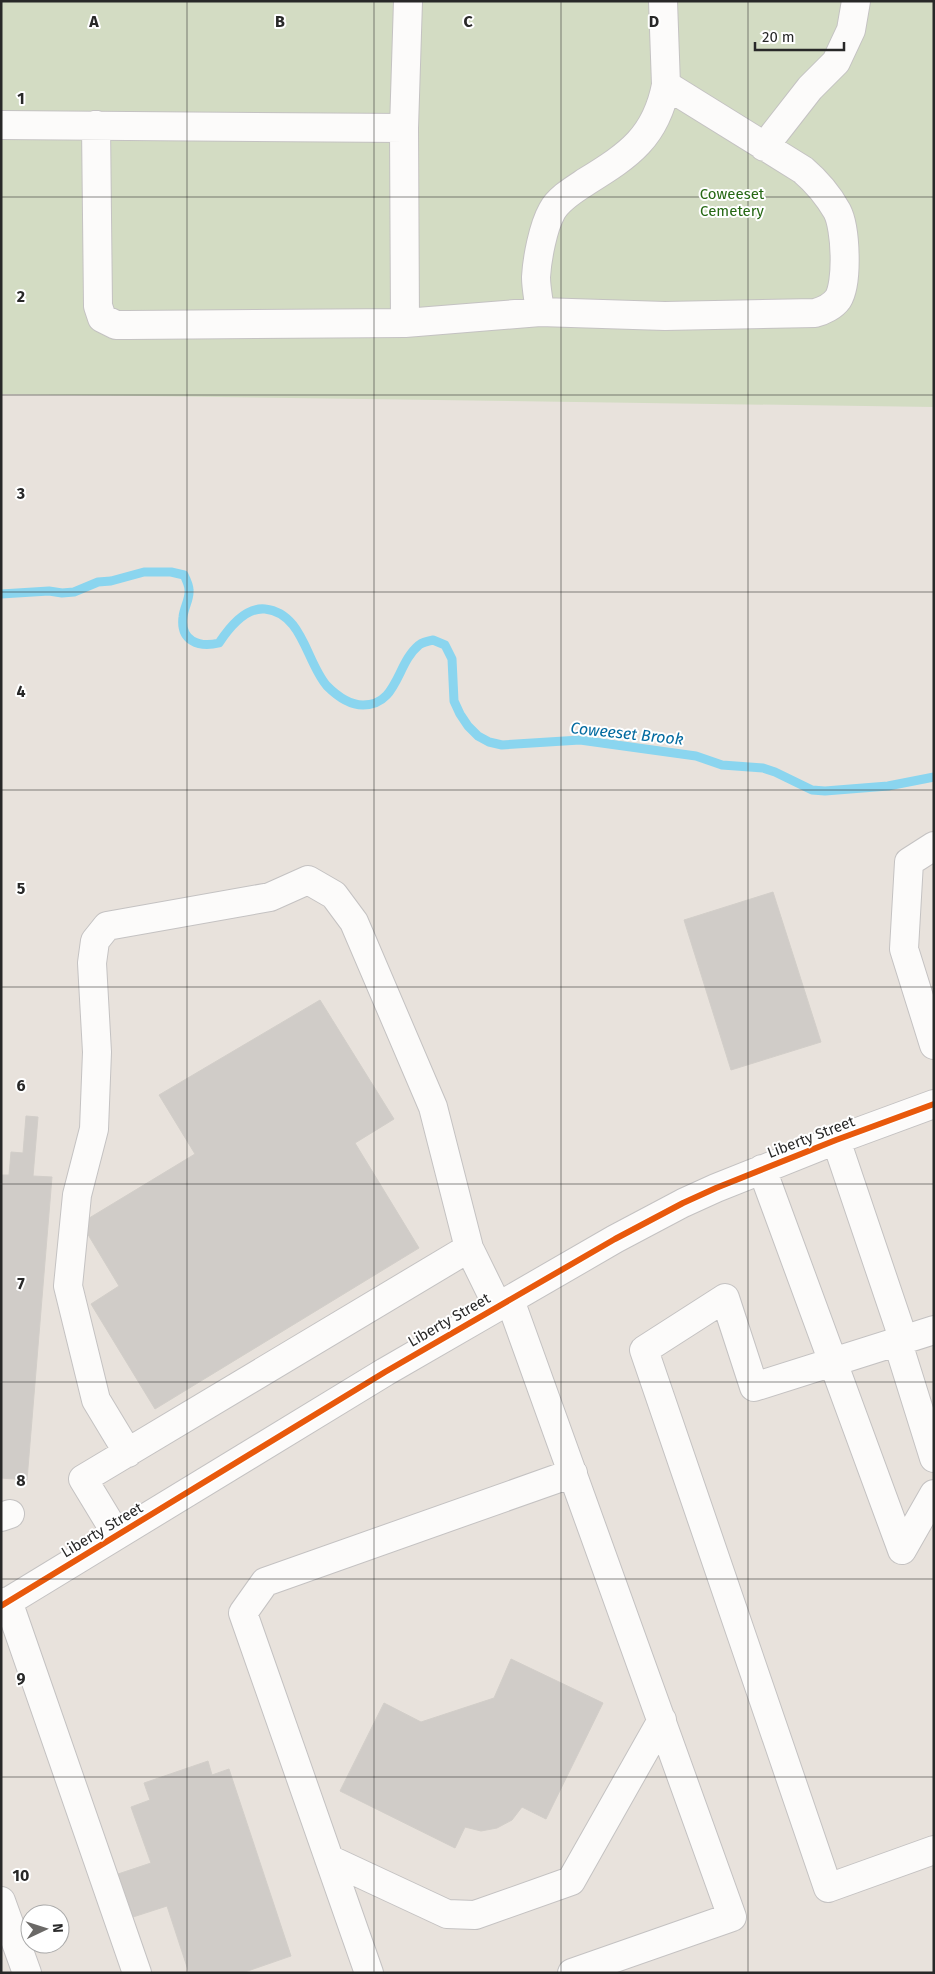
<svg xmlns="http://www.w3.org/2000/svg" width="935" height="1974" font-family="'Fira Sans',sans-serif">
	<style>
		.cemetery { fill: #d3dcc3 }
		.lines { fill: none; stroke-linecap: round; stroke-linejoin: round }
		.stream { stroke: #8ad5ef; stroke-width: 9 }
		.building { fill: #d0ccc8; stroke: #d2cec9 }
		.minor-casing { stroke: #c4c2c2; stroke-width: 30 }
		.minor { stroke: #fcfbfa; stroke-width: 28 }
		.cycleway-casing { stroke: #fff; stroke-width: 9 }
		.cycleway { stroke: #e8590c; stroke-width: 6 }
		.grid { fill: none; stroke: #282828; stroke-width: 1; stroke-opacity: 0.55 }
		.labels { text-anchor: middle; stroke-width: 4; stroke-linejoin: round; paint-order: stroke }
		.park-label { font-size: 15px; fill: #266814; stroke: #fff }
		.street-label { font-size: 15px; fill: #282828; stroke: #fff }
		.water-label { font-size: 16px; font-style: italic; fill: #046ba0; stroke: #fff }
		.grid-label { font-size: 16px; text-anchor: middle; font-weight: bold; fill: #282828; stroke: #fff; stroke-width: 4; stroke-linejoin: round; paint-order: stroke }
	</style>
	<rect width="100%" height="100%" fill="#e8e2dc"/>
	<path class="cemetery" d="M 1,1 L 933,1 L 934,407 L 1,394 Z"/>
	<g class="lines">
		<path class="stream" d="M 1,594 L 49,591 L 62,593 L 74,592 L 98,582 L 111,581 L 144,572 L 171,572 L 184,575 C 186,579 189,585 189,590 C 190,599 184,607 183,617 C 180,641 199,648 219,643 C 229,628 245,607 265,609 C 303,613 306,662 327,686 C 336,695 349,705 363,705 C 398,705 396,664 419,645 C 423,642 428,641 433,640 L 445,645 L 452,659 L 454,701 L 460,714 L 468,726 L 478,736 L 489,742 L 502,745 L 580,740 L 696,756 L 722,765 L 763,768 L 775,772 L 812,790 L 825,791 L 888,786 L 934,777"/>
	</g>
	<path class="building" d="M 773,892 L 821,1042 L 731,1070 L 684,920 Z
		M 320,1000 L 394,1119 L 355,1143 L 419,1248 L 155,1409 L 91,1304 L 119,1286 L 81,1223 L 195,1154 L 159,1095 Z
		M 26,1116 L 38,1117 L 33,1176 L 52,1177 L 27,1480 L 1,1478 L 1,1175 L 9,1175 L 11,1152 L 23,1153 Z
		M 511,1659 L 603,1703 L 546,1819 L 522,1807 L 512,1820 L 497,1828 L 481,1831 L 465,1827 L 455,1848 L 340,1791 L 384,1703 L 421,1722 L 494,1698 Z
		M 208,1761 L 212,1775 L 229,1769 L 291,1956 L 242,1973 L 189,1973 L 167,1906 L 133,1917 L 118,1874 L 151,1863 L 131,1807 L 150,1800 L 144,1783 Z"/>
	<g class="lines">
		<g class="minor-casing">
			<path id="minor" d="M 1,125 L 404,128 L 405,323 L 540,312 L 665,316 L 815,313 C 823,311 833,306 838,299 C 848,283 846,228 837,211 C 828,195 817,182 803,170 L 666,85 L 663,1
				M 96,125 L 98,306 L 102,318 L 116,325 L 127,325 L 405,323
				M 404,128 L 408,1
				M 764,147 L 810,88 L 836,62 L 851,30 L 856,1
				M 540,312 C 539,301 536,289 536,277 C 537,259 543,227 552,211 C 559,198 575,189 587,181 C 629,155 656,137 666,85
				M 934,846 L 909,862 L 904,949 L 934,1045
				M 836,1140 L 904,1341
				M 762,1169 L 902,1550
				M 510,1300 L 732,1917 L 572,1973
				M 934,1330 L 754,1387 L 725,1298 L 644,1350 L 828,1888 L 934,1850
				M 898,1343 L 934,1458
				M 128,1453 L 96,1400 L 68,1286 L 77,1195 L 94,1129 L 97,1052 L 92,963 L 95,941 L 107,926 L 270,897 L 308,880 L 334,895 L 354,922 L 433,1107 L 469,1248
				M 1,1517 L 10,1514
				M 117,1535 L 83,1479 L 469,1248 L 498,1307
				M 902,1550 L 934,1494
				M 8,1601 L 137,1973
				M 1,1606 L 385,1372 L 615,1239 L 683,1203 L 716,1188 L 836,1140 L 934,1104
				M 329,1859 L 447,1914 L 475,1915 L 571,1881 L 662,1720
				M 1,1901 L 27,1973
				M 369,1973 L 243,1613 L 265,1582 L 573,1473"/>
		</g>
		<use href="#minor" class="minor"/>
		<g class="cycleway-casing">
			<path id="cycleway" d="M 1,1606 L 385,1372 L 615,1239 L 683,1203 L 716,1188 L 836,1140 L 934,1104"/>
		</g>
		<use href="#cycleway" class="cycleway"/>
	</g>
	<path class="grid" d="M 187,1 L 187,1973M 374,1 L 374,1973M 561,1 L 561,1973M 748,1 L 748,1973M 1,197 L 934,197M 1,395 L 934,395M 1,592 L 934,592M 1,790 L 934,790M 1,987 L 934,987M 1,1184 L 934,1184M 1,1382 L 934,1382M 1,1579 L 934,1579M 1,1777 L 934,1777"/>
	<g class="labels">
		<g class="park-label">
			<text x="732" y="199">Coweeset<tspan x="732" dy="17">Cemetery</tspan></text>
		</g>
		<g class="street-label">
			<text transform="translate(811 1137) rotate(-21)" y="5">Liberty Street</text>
			<text transform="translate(449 1320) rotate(-30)" y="5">Liberty Street</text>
			<text transform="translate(102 1530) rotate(-31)" y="5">Liberty Street</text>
		</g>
		<g class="water-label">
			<text transform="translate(627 733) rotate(6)" y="6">Coweeset Brook</text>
		</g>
	</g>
	<g class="grid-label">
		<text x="94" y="27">A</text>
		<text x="280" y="27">B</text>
		<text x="468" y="27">C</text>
		<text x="654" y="27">D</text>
		<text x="21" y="104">1</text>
		<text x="21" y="302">2</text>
		<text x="21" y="499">3</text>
		<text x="21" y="697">4</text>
		<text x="21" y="894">5</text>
		<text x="21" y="1091">6</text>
		<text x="21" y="1289">7</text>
		<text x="21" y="1486">8</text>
		<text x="21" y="1684">9</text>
		<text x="21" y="1881">10</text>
	</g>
	<rect width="935" height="1974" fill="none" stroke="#282828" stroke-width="5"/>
	<g transform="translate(45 1929) rotate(86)"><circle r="24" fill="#ffffff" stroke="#a9a9a9"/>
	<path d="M0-4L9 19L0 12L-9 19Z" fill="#6b6967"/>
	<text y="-8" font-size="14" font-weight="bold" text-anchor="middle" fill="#282828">N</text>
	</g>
	<path d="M755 42v8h89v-8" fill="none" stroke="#282828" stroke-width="2.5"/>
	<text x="762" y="42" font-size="15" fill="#282828" stroke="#ffffff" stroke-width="4" paint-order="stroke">20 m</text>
</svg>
